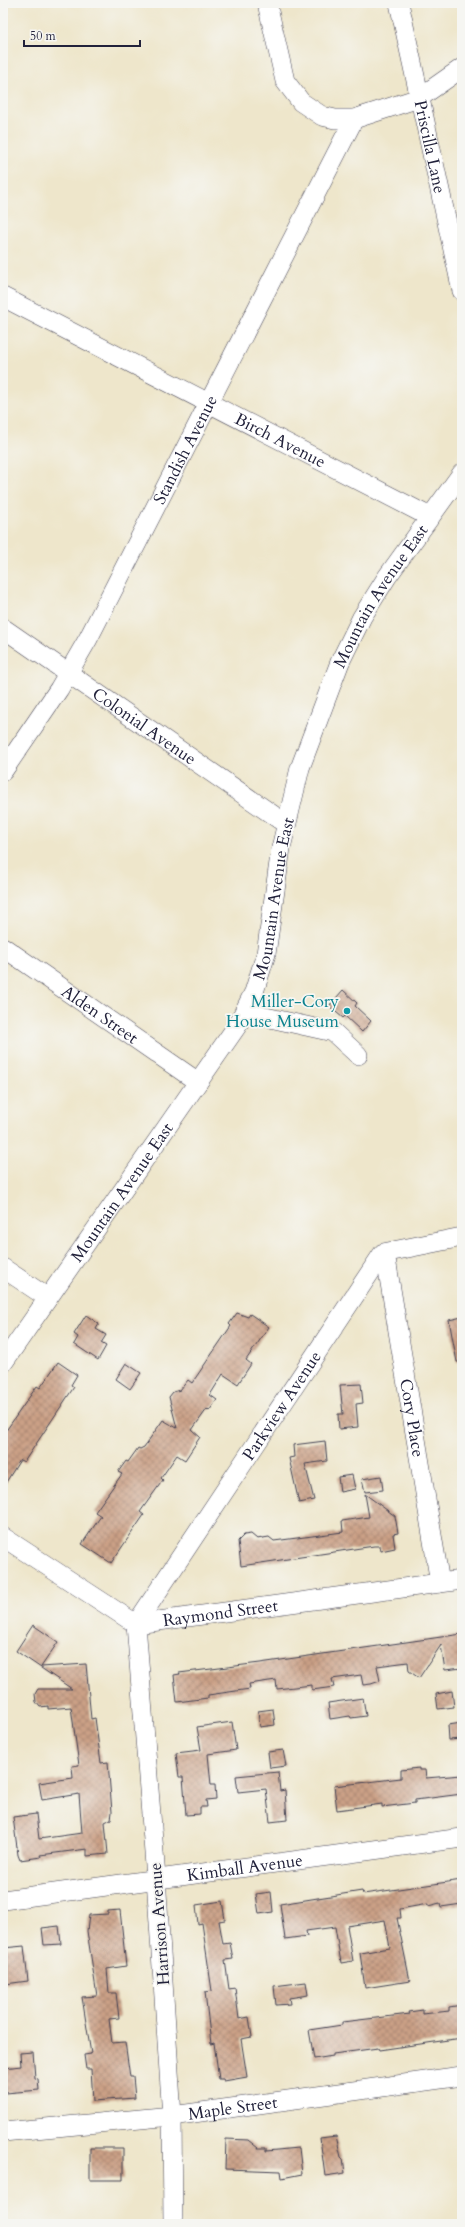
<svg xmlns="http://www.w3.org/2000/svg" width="465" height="2227" font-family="Cardo,serif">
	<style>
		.building { fill: url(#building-cross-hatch) }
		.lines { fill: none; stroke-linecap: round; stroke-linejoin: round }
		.minor-casing { stroke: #413f51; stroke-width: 20 }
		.minor { stroke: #fff; stroke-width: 19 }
		.culture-dot { fill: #0f9aa8; stroke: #f6f6f2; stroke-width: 1.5 }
		.labels { text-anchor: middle; stroke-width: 3.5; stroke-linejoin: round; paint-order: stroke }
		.street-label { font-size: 17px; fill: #22223b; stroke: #f6f6f2 }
		.culture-label { font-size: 17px; fill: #0d838f; stroke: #f6f6f2; text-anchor: end }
	</style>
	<defs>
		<pattern id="building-cross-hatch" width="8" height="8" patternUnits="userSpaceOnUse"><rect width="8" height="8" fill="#cba086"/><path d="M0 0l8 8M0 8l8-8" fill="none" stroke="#a4826f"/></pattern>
	</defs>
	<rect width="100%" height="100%" fill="#f6f6f2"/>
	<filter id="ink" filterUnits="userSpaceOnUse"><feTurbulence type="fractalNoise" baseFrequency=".025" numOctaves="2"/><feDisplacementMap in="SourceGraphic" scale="8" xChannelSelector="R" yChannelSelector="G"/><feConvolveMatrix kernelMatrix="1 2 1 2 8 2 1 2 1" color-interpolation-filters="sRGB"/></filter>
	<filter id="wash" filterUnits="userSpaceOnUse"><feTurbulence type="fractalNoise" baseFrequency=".012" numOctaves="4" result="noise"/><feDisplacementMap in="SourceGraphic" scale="16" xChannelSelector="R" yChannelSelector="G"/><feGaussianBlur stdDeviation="0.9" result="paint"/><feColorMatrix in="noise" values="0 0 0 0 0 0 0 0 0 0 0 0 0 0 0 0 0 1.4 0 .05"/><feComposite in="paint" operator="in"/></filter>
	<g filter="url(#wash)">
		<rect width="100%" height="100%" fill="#eee6cb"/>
		<g id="blocks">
			<path class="building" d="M 343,990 L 357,1003 L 355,1006 L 371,1021 L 362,1032 L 345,1016 L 343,1018 L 329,1006 Z
				M 237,1313 L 248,1317 L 250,1314 L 269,1327 L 246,1360 L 251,1364 L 238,1384 L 223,1374 L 210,1395 L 217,1400 L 209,1411 L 207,1409 L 192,1430 L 200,1437 L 185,1460 L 177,1455 L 161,1478 L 163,1480 L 140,1512 L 144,1515 L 111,1563 L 82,1544 L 101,1516 L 95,1512 L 122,1474 L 118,1472 L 126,1461 L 128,1462 L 138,1448 L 140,1449 L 144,1447 L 163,1420 L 177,1428 L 169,1397 L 173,1392 L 180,1390 L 188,1380 L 192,1383 L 231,1326 L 229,1324 Z
				M 86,1315 L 99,1324 L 96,1329 L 106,1335 L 101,1343 L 106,1346 L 98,1360 L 74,1344 L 78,1337 L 74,1334 Z
				M 462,1317 L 462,1362 L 457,1362 L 449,1320 Z
				M 58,1362 L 77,1375 L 71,1385 L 74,1387 L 24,1462 L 20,1460 L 3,1487 L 3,1435 L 37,1386 L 40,1388 Z
				M 126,1363 L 141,1373 L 130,1389 L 116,1379 Z
				M 361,1384 L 363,1403 L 356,1404 L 358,1427 L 339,1429 L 338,1414 L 343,1414 L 340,1385 Z
				M 325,1441 L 327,1461 L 305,1464 L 314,1500 L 299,1503 L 289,1458 L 294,1457 L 293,1445 Z
				M 352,1475 L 355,1489 L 340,1492 L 338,1477 Z
				M 381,1476 L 383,1490 L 365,1492 L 362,1479 Z
				M 365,1494 L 395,1516 L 398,1533 L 393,1534 L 395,1548 L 381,1551 L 380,1546 L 374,1546 L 241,1566 L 238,1541 L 244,1535 L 251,1534 L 257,1539 L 269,1537 L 274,1541 L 343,1532 L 342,1521 L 369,1517 Z
				M 33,1625 L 58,1642 L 41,1667 L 86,1664 L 91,1719 L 95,1718 L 101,1763 L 108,1762 L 112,1812 L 111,1819 L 105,1822 L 108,1854 L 87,1856 L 87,1849 L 40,1855 L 41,1857 L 20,1860 L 18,1855 L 13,1817 L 36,1814 L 39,1839 L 82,1833 L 79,1794 L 42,1800 L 39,1783 L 73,1778 L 72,1766 L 79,1765 L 71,1707 L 48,1709 L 48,1706 L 40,1707 L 36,1702 L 35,1694 L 38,1689 L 72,1689 L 16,1651 Z
				M 462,1634 L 462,1668 L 445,1670 L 441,1645 L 419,1678 L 409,1671 L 408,1662 L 377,1666 L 380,1681 L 371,1684 L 363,1685 L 361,1675 L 332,1679 L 334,1687 L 312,1690 L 312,1685 L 277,1689 L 276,1680 L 249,1684 L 250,1689 L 208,1695 L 208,1698 L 177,1702 L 174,1675 L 180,1674 L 179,1673 L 260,1663 Z
				M 452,1691 L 454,1707 L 438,1709 L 436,1694 Z
				M 363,1698 L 366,1716 L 351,1718 L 350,1716 L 330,1719 L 328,1703 Z
				M 273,1709 L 275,1725 L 260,1727 L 258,1711 Z
				M 232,1722 L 236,1750 L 208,1754 L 211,1785 L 215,1785 L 216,1799 L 206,1800 L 207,1807 L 200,1807 L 200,1814 L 186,1815 L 183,1777 L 179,1777 L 176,1753 L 201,1750 L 197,1727 Z
				M 462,1723 L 462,1739 L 449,1740 L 448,1725 Z
				M 283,1750 L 286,1766 L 270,1768 L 268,1752 Z
				M 419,1768 L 419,1770 L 425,1770 L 426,1778 L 462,1775 L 462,1794 L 415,1800 L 415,1803 L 382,1807 L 382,1804 L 337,1810 L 334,1786 L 401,1778 L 401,1770 Z
				M 278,1772 L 280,1791 L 285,1790 L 287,1820 L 270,1822 L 266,1789 L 238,1792 L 236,1776 Z
				M 462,1880 L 462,1904 L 441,1907 L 440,1903 L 428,1906 L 428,1904 L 400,1909 L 401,1918 L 397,1918 L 410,1981 L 365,1988 L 360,1953 L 390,1948 L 385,1920 L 347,1926 L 353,1961 L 341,1963 L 335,1927 L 306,1931 L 307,1936 L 285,1939 L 280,1904 L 362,1891 L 363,1894 Z
				M 271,1892 L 273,1912 L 259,1914 L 256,1894 Z
				M 222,1901 L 225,1920 L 219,1921 L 223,1944 L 230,1943 L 233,1959 L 225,1960 L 229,1989 L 235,1988 L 239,2019 L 249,2017 L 252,2037 L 241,2039 L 247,2077 L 224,2081 L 223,2079 L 219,2079 L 214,2043 L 211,2044 L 205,1992 L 212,1991 L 202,1923 L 198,1924 L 196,1905 Z
				M 120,1910 L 126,1966 L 107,1969 L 109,1993 L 116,1993 L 119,2018 L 109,2019 L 112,2043 L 125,2042 L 130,2077 L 133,2077 L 135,2098 L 93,2101 L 91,2069 L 86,2069 L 84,2055 L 91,2054 L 82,1997 L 97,1996 L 87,1931 L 89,1915 L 108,1914 L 108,1911 Z
				M 59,1926 L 61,1944 L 44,1945 L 42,1928 Z
				M 24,1946 L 28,1981 L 5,1984 L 3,1948 Z
				M 306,1982 L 308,1995 L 289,1998 L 290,2004 L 276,2005 L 274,1986 Z
				M 462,2005 L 462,2038 L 379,2050 L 378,2048 L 333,2054 L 333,2056 L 314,2059 L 309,2030 L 342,2025 L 342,2022 L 410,2014 L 409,2012 L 423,2010 L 423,2014 L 449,2011 L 449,2007 Z
				M 33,2052 L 35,2078 L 38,2079 L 39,2090 L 6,2093 L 4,2068 L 21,2066 L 20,2053 Z
				M 336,2136 L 341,2157 L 343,2159 L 345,2173 L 325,2176 L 320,2138 Z
				M 226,2139 L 248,2140 L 258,2148 L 266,2148 L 266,2151 L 299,2148 L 302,2174 L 282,2178 L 281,2171 L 225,2169 Z
				M 90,2148 L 123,2148 L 123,2180 L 90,2180 Z"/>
		</g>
	</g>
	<g filter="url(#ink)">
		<use href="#blocks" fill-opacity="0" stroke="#413f51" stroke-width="1"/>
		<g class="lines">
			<g class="minor-casing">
				<g id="minor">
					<path d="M 267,3 L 285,81 L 301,102 L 322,116 L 335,119 L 354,119 L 419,98 L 462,68"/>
					<path id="s1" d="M 399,3 L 462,291"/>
					<path id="s2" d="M 3,297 L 430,517"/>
					<path id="s3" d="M 3,628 L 286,824"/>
					<path id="s4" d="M 3,771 L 59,689 L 88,639 L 354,119"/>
					<path id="s5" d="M 3,947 L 198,1082"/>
					<path d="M 245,1010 L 261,1016 L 333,1032 L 358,1055"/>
					<path id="s6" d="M 385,1253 L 440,1583"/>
					<path d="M 3,1268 L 48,1298"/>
					<path id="s7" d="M 3,1363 L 237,1026 L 254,992 L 266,954 L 281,848 L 300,768 L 340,662 L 362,617 L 387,577 L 462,473"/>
					<path id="s8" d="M 3,1537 L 136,1624 L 462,1580"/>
					<path id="s9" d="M 3,1900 L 462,1838"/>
					<path id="s10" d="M 3,2132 L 172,2116 L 462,2076"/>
					<path id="s11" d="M 173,2224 L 172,2116 L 156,1878 L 136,1624 L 383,1253 L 462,1237"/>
				</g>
			</g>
			<use href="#minor" class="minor"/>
		</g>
	</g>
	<circle class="culture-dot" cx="347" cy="1011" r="4"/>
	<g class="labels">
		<g class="street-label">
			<text dy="6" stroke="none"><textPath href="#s1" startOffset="147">Priscilla Lane</textPath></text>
			<text dy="6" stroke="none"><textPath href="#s2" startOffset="312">Birch Avenue</textPath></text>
			<text dy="6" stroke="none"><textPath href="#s4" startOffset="370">Standish Avenue</textPath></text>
			<text dy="6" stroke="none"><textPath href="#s7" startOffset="868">Mountain Avenue East</textPath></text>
			<text dy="6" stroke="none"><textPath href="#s3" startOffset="172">Colonial Avenue</textPath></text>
			<text dy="6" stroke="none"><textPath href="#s7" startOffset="544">Mountain Avenue East</textPath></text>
			<text dy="6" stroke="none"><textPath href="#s5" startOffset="118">Alden Street</textPath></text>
			<text dy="6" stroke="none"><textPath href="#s7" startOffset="208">Mountain Avenue East</textPath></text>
			<text dy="6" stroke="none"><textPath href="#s11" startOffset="864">Parkview Avenue</textPath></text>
			<text dy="6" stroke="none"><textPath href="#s6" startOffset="167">Cory Place</textPath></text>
			<text dy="6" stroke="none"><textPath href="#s8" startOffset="244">Raymond Street</textPath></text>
			<text dy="6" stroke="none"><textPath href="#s9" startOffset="244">Kimball Avenue</textPath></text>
			<text transform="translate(159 1924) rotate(-94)" y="6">Harrison Avenue</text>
			<text dy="6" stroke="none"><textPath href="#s10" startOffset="231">Maple Street</textPath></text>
		</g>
		<g class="culture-label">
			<text x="339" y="1007">Miller-Cory<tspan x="339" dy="20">House Museum</tspan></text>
		</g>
	</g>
	<rect width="465" height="2227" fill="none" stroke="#f6f6f2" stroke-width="16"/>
	<path d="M24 40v6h116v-6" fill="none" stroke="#22223b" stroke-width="2"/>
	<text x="30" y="40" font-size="12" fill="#22223b" stroke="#f6f6f2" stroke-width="3" paint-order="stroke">50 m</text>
</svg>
